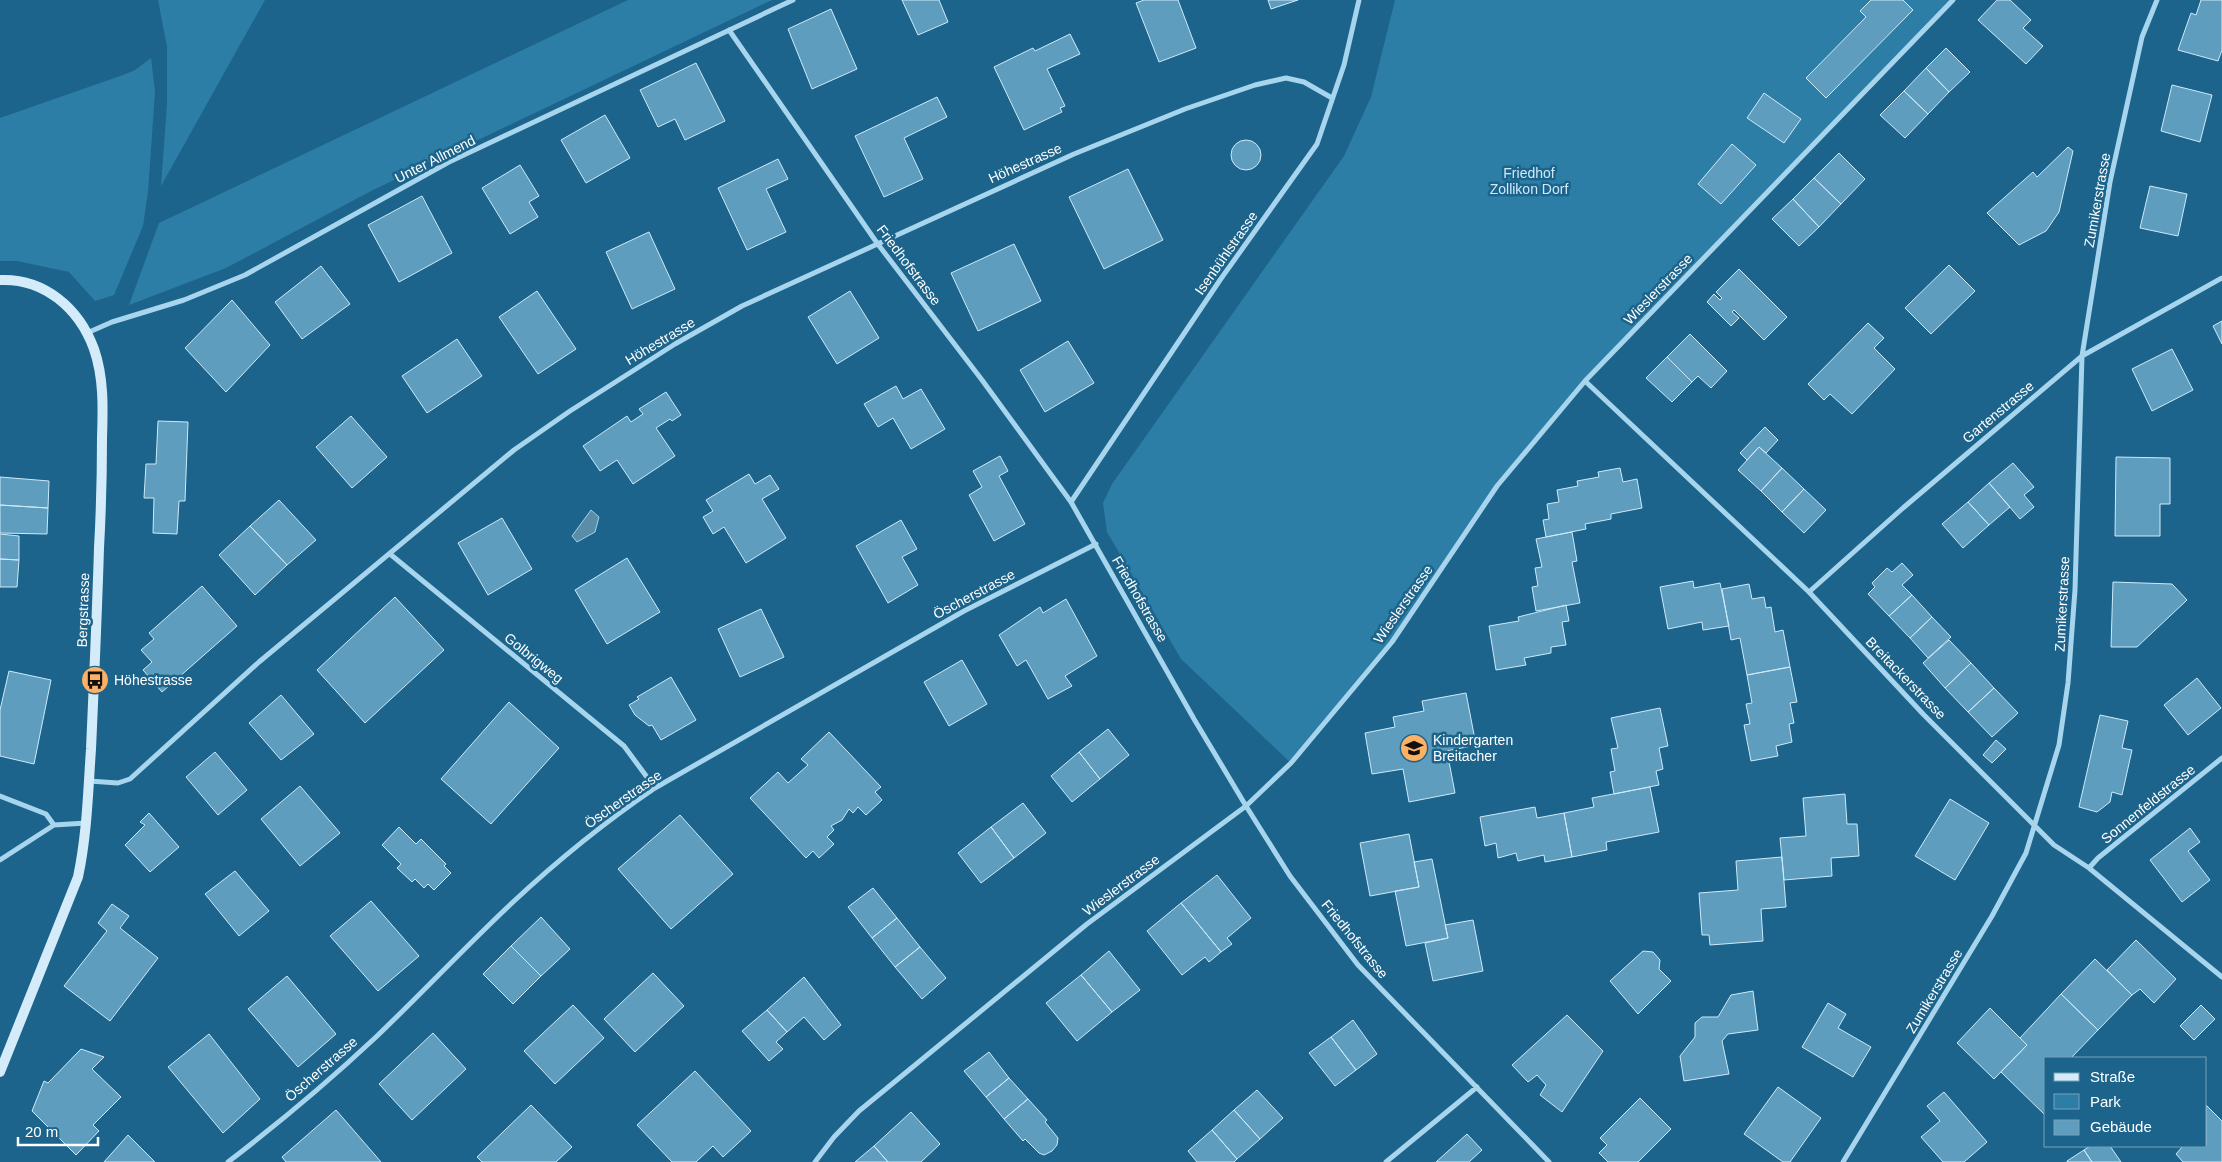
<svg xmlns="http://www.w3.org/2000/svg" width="2222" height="1162" font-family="Helvetica,sans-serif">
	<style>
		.green { fill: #2c7ea7 }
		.water { fill: #5c8da8; stroke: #9ad3ee }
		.building { fill: #5e9dbe; stroke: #cdeaf9 }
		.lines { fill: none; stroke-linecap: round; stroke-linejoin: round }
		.street { stroke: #a7d5ed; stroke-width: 5 }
		.secondary { stroke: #d4ecf9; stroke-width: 10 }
		.labels { text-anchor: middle; stroke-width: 5; stroke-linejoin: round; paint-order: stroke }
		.street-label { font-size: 14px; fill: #fff; stroke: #1c648b }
		.park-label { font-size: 14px; fill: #cdeaf9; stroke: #1c648b }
		.poi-label { font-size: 14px; fill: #fff; stroke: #1c648b; text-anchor: start }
	</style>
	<rect width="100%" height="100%" fill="#1c648b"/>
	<path class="green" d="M 158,0 L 265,0 L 161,186 L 167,104 L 167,47 Z
		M 628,0 L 772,0 L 371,191 L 226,268 L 129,305 L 159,223 Z
		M 1395,0 L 1953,0 L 1585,381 L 1497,486 L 1392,642 L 1291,763 L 1181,659 L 1107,532 L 1103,503 L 1112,484 L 1344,156 L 1371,97 Z
		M 151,58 L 155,92 L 148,192 L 143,226 L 114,295 L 95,301 L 69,272 L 17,261 L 0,261 L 0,118 L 123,75 L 135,70 Z"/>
	<path class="water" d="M 591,510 L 599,517 L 595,532 L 577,542 L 572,536 Z"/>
	<path class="building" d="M 902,0 L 939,0 L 948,22 L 918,35 Z
		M 1144,0 L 1178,0 L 1196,48 L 1159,62 L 1136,3 Z
		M 1268,0 L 1298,0 L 1271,9 Z
		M 1871,0 L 1903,0 L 1913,10 L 1826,98 L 1806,78 L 1866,17 L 1860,11 Z
		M 1997,0 L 2010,0 L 2031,20 L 2023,28 L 2043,46 L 2026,64 L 1978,20 Z
		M 2201,0 L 2222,0 L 2222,50 L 2218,61 L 2178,50 L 2191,13 L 2196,15 Z
		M 831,9 L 857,69 L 812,89 L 788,29 Z
		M 1070,34 L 1080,54 L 1047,69 L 1065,106 L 1060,108 L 1062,112 L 1024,130 L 994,67 L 1033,48 L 1035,51 Z
		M 1946,48 L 1970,72 L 1949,92 L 1926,68 Z
		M 696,63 L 725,121 L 685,140 L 675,119 L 658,127 L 640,90 Z
		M 1926,68 L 1949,92 L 1928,114 L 1904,91 Z
		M 2172,85 L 2212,95 L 2200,142 L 2161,131 Z
		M 1904,91 L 1928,114 L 1905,138 L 1880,115 Z
		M 1764,93 L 1801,119 L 1784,143 L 1747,118 Z
		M 937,97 L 947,117 L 904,138 L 923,179 L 884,197 L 855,136 Z
		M 605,115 L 630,158 L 586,183 L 561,140 Z
		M1231 155a15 15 0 1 1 30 0a15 15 0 1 1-30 0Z
		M 1732,144 L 1756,165 L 1721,204 L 1698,184 Z
		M 2068,147 L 2073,151 L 2059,212 L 2046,231 L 2019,245 L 1987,213 L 2033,172 L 2037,177 Z
		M 1839,153 L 1865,179 L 1841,204 L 1814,178 Z
		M 778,159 L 788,179 L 766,189 L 786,232 L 747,250 L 718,188 Z
		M 520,165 L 539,196 L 529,202 L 538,217 L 510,234 L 482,188 Z
		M 1128,169 L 1163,240 L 1104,269 L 1069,197 Z
		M 1814,178 L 1841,204 L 1819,227 L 1793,199 Z
		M 2150,186 L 2187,194 L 2178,236 L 2140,228 Z
		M 422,196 L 452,253 L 399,282 L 368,225 Z
		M 1793,199 L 1819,227 L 1799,246 L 1772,219 Z
		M 649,232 L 675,289 L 632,309 L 606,252 Z
		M 1014,244 L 1041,301 L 978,331 L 951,273 Z
		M 1949,265 L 1975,291 L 1931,334 L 1905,308 Z
		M 321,266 L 350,304 L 302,339 L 275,302 Z
		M 1739,269 L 1787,317 L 1764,340 L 1734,310 L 1732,312 L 1739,318 L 1731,326 L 1707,302 L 1714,294 L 1720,300 L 1722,298 L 1716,292 Z
		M 537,291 L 576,349 L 538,374 L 499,317 Z
		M 850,291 L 879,338 L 837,364 L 808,317 Z
		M 232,300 L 270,345 L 226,392 L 185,348 Z
		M 2222,321 L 2222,344 L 2213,326 Z
		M 1868,323 L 1884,338 L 1874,348 L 1895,369 L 1852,414 L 1830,394 L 1824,400 L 1808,384 Z
		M 1690,334 L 1727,371 L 1711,388 L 1698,376 L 1692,382 L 1667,357 Z
		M 457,339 L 482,376 L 427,413 L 402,376 Z
		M 1068,341 L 1094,383 L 1045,412 L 1020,370 Z
		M 2172,349 L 2193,390 L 2152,411 L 2132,369 Z
		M 1667,357 L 1692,382 L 1672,402 L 1646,378 Z
		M 896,386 L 903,399 L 921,389 L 945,429 L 911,449 L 893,418 L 878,427 L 864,404 Z
		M 666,392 L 681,415 L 672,421 L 670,419 L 656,428 L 675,456 L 633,484 L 617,460 L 600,471 L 583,446 L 627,416 L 631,422 L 643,414 L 639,409 Z
		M 351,416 L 387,457 L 352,488 L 316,447 Z
		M 158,421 L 188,422 L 185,501 L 179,501 L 177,534 L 153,533 L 154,498 L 144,498 L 146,464 L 156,464 Z
		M 1765,427 L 1778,440 L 1766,453 L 1759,447 L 1747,460 L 1740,453 Z
		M 1759,447 L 1782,468 L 1761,491 L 1738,470 Z
		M 1000,456 L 1008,471 L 999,476 L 1025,524 L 994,541 L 969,495 L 982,487 L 973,471 Z
		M 2116,457 L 2170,458 L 2170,504 L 2160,504 L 2160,536 L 2115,536 Z
		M 2013,463 L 2034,487 L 2024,495 L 2034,507 L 2020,519 L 1989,483 Z
		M 1620,468 L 1623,482 L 1637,479 L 1642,508 L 1611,514 L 1611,519 L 1585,524 L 1586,529 L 1546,537 L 1543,520 L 1549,519 L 1547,504 L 1559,502 L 1557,490 L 1578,486 L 1577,481 L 1599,477 L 1598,472 Z
		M 1782,468 L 1804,489 L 1782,512 L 1761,491 Z
		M 749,474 L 755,484 L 770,475 L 779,489 L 762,499 L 786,538 L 746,563 L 724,527 L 713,534 L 703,517 L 713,511 L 706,500 Z
		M 0,477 L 49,481 L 48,508 L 0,505 Z
		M 1989,483 L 2010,507 L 1989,525 L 1968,502 Z
		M 1804,489 L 1826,510 L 1804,533 L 1782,512 Z
		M 279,500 L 316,540 L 287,565 L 250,526 Z
		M 1968,502 L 1989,525 L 1963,548 L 1942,524 Z
		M 0,505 L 48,508 L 47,534 L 0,533 Z
		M 502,518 L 532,569 L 488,595 L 458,543 Z
		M 901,520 L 917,549 L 902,557 L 918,585 L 888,603 L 856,546 Z
		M 250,526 L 287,565 L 255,595 L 219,555 Z
		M 1572,532 L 1577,561 L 1572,562 L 1580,603 L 1536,611 L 1532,587 L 1538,586 L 1535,568 L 1542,567 L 1536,539 Z
		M 0,534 L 19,536 L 19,560 L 0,559 Z
		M 627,558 L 660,612 L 607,644 L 575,590 Z
		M 0,559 L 19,560 L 17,587 L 0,587 Z
		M 1902,563 L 1913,575 L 1902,585 L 1912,595 L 1889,616 L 1868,594 L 1875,587 L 1872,583 L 1887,568 L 1892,572 Z
		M 1693,581 L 1694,588 L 1720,583 L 1729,626 L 1703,630 L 1702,622 L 1668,629 L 1660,587 Z
		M 2113,582 L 2172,584 L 2187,600 L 2137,647 L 2111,647 Z
		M 1749,584 L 1752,599 L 1764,597 L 1766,608 L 1771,607 L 1775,632 L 1783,630 L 1790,667 L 1747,675 L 1740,638 L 1731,640 L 1722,589 Z
		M 202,586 L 237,626 L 162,692 L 143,670 L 152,662 L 141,650 L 154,639 L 149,633 Z
		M 1912,595 L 1932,617 L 1910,638 L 1889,616 Z
		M 395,597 L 444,650 L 365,723 L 317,670 Z
		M 1066,599 L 1097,656 L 1065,676 L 1072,686 L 1048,699 L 1026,660 L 1017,666 L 999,635 L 1040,607 L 1043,613 Z
		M 1566,605 L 1569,621 L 1562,622 L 1566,645 L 1551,647 L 1551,653 L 1524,658 L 1526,665 L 1496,670 L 1489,626 L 1519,621 L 1518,617 Z
		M 761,609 L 784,657 L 740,677 L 718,629 Z
		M 1932,617 L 1951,637 L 1928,658 L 1910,638 Z
		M 1949,640 L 1971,663 L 1945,688 L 1923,663 Z
		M 962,660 L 987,704 L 949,726 L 924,682 Z
		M 1971,663 L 1994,688 L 1968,712 L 1945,688 Z
		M 1790,667 L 1797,702 L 1790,703 L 1794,723 L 1789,724 L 1792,742 L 1776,746 L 1778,756 L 1751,761 L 1744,725 L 1750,724 L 1746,704 L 1752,703 L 1747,675 Z
		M 9,671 L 51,680 L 34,764 L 0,756 L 0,710 Z
		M 671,677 L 696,720 L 661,740 L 652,725 L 649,726 L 635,715 L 629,705 L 639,699 L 637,697 Z
		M 2197,678 L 2221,708 L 2188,735 L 2164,705 Z
		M 1994,688 L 2018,713 L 1992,737 L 1968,712 Z
		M 1466,693 L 1476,745 L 1447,751 L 1455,793 L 1409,802 L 1403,769 L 1372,774 L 1365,733 L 1395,727 L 1393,717 L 1424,711 L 1422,701 Z
		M 281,695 L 314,734 L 281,760 L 249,723 Z
		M 509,702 L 559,748 L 491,824 L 441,779 Z
		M 1660,708 L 1668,746 L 1659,748 L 1663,769 L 1656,771 L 1659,785 L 1614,794 L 1610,772 L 1615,771 L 1611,749 L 1618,748 L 1611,718 Z
		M 2100,715 L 2128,721 L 2122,748 L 2132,750 L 2122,795 L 2112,792 L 2110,802 L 2097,812 L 2079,807 Z
		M 1108,729 L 1129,755 L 1100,779 L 1079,752 Z
		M 829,732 L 881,787 L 875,792 L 882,800 L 866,815 L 858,807 L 853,813 L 849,809 L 842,820 L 831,826 L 834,830 L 827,837 L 834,844 L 819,858 L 813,851 L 806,858 L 750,798 L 778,772 L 788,783 L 808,765 L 801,759 Z
		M 1996,740 L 2006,749 L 1992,763 L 1983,755 Z
		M 215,752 L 247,790 L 218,815 L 186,777 Z
		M 1079,752 L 1100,779 L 1072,802 L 1051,776 Z
		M 300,786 L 340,833 L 300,866 L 261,819 Z
		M 1650,787 L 1659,832 L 1606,842 L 1607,850 L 1572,857 L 1564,813 L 1594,807 L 1592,798 Z
		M 1845,794 L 1847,824 L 1857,824 L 1859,856 L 1831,858 L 1832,876 L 1784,880 L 1780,838 L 1806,836 L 1803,798 Z
		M 1950,799 L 1989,823 L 1955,880 L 1915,856 Z
		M 1023,803 L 1046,833 L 1014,858 L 991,827 Z
		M 1535,807 L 1537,818 L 1564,813 L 1572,857 L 1545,862 L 1544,855 L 1518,861 L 1516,853 L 1498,858 L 1496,843 L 1485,846 L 1480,817 Z
		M 149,813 L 179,847 L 150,872 L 125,845 L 145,825 L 140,822 Z
		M 680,815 L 733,874 L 671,929 L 618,869 Z
		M 399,827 L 416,844 L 421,839 L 446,864 L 444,866 L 451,873 L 434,890 L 428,884 L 424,888 L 415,879 L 412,882 L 397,868 L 401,864 L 382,845 Z
		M 991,827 L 1014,858 L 981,883 L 958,853 Z
		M 2190,828 L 2200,842 L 2188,851 L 2210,880 L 2182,902 L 2150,860 Z
		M 1409,834 L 1419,887 L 1370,896 L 1360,843 Z
		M 1782,857 L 1786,907 L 1761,909 L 1763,941 L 1710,945 L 1709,935 L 1702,935 L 1699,893 L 1738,890 L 1736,861 Z
		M 1432,859 L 1448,938 L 1406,946 L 1395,891 L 1419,887 L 1414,862 Z
		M 235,871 L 269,911 L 239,936 L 205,894 Z
		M 1217,875 L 1251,918 L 1227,938 L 1232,944 L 1221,952 L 1181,903 Z
		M 873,888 L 897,918 L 872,938 L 848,907 Z
		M 371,901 L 419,956 L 378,991 L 330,936 Z
		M 1181,903 L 1221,952 L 1209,962 L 1205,957 L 1182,975 L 1147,931 Z
		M 112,904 L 129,916 L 120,928 L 158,958 L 110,1021 L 64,986 L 107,931 L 98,923 Z
		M 541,917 L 570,949 L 541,976 L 511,946 Z
		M 897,918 L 920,947 L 895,967 L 872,938 Z
		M 1473,920 L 1483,971 L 1433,981 L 1425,943 L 1448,938 L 1445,925 Z
		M 2136,940 L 2176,979 L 2154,1003 L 2140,989 L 2132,995 L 2107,970 Z
		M 511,946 L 541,976 L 513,1004 L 483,974 Z
		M 920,947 L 946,978 L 922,999 L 895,967 Z
		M 1109,951 L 1140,990 L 1112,1012 L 1081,975 Z
		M 1643,951 L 1653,952 L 1660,960 L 1659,969 L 1671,981 L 1638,1014 L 1610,981 Z
		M 2095,959 L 2132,995 L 2098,1030 L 2061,994 Z
		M 653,973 L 684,1006 L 635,1052 L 604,1019 Z
		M 1081,975 L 1112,1012 L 1077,1041 L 1046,1003 Z
		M 287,976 L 336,1034 L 298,1067 L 248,1009 Z
		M 804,977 L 841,1025 L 824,1040 L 804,1017 L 787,1032 L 767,1010 Z
		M 1753,991 L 1758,1030 L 1728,1034 L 1722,1041 L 1729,1074 L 1684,1081 L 1680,1056 L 1695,1037 L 1695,1023 L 1702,1017 L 1718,1017 L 1731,995 Z
		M 2061,994 L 2098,1030 L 2071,1058 L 2046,1058 L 2046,1116 L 2001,1072 L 2027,1045 L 2020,1038 Z
		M 1828,1003 L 1846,1014 L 1838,1028 L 1871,1047 L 1853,1077 L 1802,1047 Z
		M 573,1005 L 604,1038 L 555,1084 L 524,1051 Z
		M 2201,1005 L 2215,1019 L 2194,1040 L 2180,1026 Z
		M 1990,1008 L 2027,1045 L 1994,1079 L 1957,1043 Z
		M 767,1010 L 787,1032 L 776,1042 L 783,1049 L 769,1061 L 742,1031 Z
		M 1567,1015 L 1603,1051 L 1562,1112 L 1540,1095 L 1546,1085 L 1537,1075 L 1528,1082 L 1512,1065 Z
		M 1353,1020 L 1377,1054 L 1356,1070 L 1331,1037 Z
		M 433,1033 L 466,1069 L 412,1120 L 379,1084 Z
		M 209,1034 L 260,1099 L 223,1133 L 168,1067 Z
		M 1331,1037 L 1356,1070 L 1335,1086 L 1309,1053 Z
		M 81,1049 L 104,1057 L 92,1069 L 121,1097 L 93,1125 L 99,1131 L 76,1155 L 32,1111 L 44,1081 L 48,1083 Z
		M 989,1052 L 1009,1078 L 986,1097 L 964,1071 Z
		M 695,1071 L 751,1131 L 723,1157 L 713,1146 L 696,1162 L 672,1162 L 637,1125 Z
		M 1009,1078 L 1028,1099 L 1004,1119 L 986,1097 Z
		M 1778,1087 L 1821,1118 L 1790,1162 L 1783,1162 L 1744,1134 Z
		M 1257,1090 L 1283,1118 L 1260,1139 L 1234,1110 Z
		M 1944,1092 L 1987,1142 L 1964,1162 L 1943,1162 L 1921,1137 L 1940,1121 L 1927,1106 Z
		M 1640,1098 L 1671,1129 L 1638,1162 L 1608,1162 L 1599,1153 L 1607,1145 L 1600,1138 Z
		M 1028,1099 L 1047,1120 L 1045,1122 L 1058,1138 L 1057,1145 L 1052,1151 L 1044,1155 L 1039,1153 L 1025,1139 L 1023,1141 L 1004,1119 Z
		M 531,1105 L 572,1147 L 556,1162 L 482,1162 L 477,1157 Z
		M 2206,1105 L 2222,1121 L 2222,1162 L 2183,1162 L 2176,1154 L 2183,1146 L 2206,1146 Z
		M 336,1110 L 381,1162 L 286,1162 L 282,1157 Z
		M 1234,1110 L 1260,1139 L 1237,1159 L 1212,1130 Z
		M 911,1112 L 940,1144 L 921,1162 L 888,1162 L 874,1146 Z
		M 1212,1130 L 1237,1159 L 1234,1162 L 1197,1162 L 1188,1151 Z
		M 1467,1134 L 1482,1150 L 1469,1162 L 1436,1162 Z
		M 128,1135 L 155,1162 L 104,1162 Z
		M 874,1146 L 888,1162 L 855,1162 Z
		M 2090,1146 L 2110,1146 L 2121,1162 L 2092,1162 L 2084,1150 Z
		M 2084,1150 L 2092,1162 L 2067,1162 L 2067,1161 Z"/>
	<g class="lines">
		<path class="street" d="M 729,30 L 877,243 L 982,380 L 1071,502 L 1194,719 L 1246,806 L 1290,876 L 1358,965 L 1549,1162
			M 87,333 L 112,322 L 184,300 L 245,275 L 449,162 L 793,0
			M 1585,381 L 1809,592 L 1924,715 L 2054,845 L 2089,868 L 2222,977
			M 1071,502 L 1220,280 L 1317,144 L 1344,65 L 1359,0
			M 390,554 L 624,746 L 655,788
			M 1809,592 L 1903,508 L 2082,356 L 2222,278
			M 89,781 L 118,783 L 130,779 L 259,662 L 514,450 L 570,411 L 675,344 L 742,306 L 1074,154 L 1185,109 L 1255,85 L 1286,78 L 1304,82 L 1332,98
			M 0,796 L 46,814 L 54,825
			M 0,860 L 54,825 L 86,823
			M 2089,868 L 2098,858 L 2222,758
			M 228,1162 C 279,1123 329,1081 376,1037 C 422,993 466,946 513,902 C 558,860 605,822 655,788 L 964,611 L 1096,544
			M 815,1162 L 834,1137 L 859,1111 L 1087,924 L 1246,806 L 1291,763 L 1392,642 L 1497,486 L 1585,381 L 1953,0
			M 1386,1162 L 1477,1087
			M 1843,1162 L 1992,916 L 2026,853 L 2059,745 L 2068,683 L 2075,590 L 2082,356 L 2110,182 L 2142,37 L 2157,0"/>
		<path class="secondary" d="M 0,280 C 44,278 79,308 94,349 C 104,378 103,408 102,438 C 102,475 101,512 99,548 C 97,615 94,682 91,749 C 88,792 87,835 78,877 L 0,1072"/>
	</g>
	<defs>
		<g id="bus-disc" transform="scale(1.4375)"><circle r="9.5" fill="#fdb165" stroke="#1c648b"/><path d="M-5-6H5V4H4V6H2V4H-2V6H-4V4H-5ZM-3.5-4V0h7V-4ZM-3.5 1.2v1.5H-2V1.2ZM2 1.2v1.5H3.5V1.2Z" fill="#111"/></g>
		<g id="school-disc" transform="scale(1.4375)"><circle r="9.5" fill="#fdb165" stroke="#1c648b"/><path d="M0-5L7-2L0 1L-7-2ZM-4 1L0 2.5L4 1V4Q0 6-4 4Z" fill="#111"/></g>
	</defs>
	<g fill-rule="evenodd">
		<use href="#bus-disc" x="95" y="680"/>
		<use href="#school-disc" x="1414" y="748"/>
	</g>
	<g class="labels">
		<g class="street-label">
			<text transform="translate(435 159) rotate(-27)" y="5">Unter Allmend</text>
			<text transform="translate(1025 163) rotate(-24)" y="5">Höhestrasse</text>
			<text transform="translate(2097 200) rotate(-80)" y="5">Zumikerstrasse</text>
			<text transform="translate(1226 253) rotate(-55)" y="5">Isenbühlstrasse</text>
			<text transform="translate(909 265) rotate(53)" y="5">Friedhofstrasse</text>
			<text transform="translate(1658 289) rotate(-46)" y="5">Wieslerstrasse</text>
			<text transform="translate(660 341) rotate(-31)" y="5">Höhestrasse</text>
			<text transform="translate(1998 412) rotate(-40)" y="5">Gartenstrasse</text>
			<text transform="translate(974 594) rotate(-28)" y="5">Öscherstrasse</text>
			<text transform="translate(1140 599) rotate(60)" y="5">Friedhofstrasse</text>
			<text transform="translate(1403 604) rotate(-55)" y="5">Wieslerstrasse</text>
			<text transform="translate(2062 604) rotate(-87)" y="5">Zumikerstrasse</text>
			<text transform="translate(83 610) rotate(-88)" y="5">Bergstrasse</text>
			<text transform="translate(534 658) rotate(39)" y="5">Golbrigweg</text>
			<text transform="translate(1906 678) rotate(46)" y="5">Breitackerstrasse</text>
			<text transform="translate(623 799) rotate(-35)" y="5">Öscherstrasse</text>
			<text transform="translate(2148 804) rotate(-39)" y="5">Sonnenfeldstrasse</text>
			<text transform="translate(1121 885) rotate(-37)" y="5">Wieslerstrasse</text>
			<text transform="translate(1355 939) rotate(51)" y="5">Friedhofstrasse</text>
			<text transform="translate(1934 991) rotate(-59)" y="5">Zumikerstrasse</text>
			<text transform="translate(321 1069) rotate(-41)" y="5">Öscherstrasse</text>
		</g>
		<g class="park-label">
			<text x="1529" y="178">Friedhof<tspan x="1529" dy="16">Zollikon Dorf</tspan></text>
		</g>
		<g class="poi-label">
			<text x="114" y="685">Höhestrasse</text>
			<text x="1433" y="745">Kindergarten<tspan x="1433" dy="16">Breitacher</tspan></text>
		</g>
	</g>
	<rect x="2044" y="1057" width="162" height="90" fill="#1c648b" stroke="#77a2b9"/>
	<rect x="2054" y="1073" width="25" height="8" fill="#d4ecf9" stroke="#77a2b9"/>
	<text x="2090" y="1082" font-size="15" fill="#ffffff">Straße</text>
	<rect x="2054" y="1094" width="25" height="15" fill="#2c7ea7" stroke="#77a2b9"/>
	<text x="2090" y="1107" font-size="15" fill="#ffffff">Park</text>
	<rect x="2054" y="1120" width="25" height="15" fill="#5e9dbe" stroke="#77a2b9"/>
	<text x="2090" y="1132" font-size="15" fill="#ffffff">Gebäude</text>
	<path d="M18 1137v8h80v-8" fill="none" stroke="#ffffff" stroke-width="2.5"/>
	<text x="25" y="1137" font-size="15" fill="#ffffff" stroke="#1c648b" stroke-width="4" paint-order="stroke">20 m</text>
</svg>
